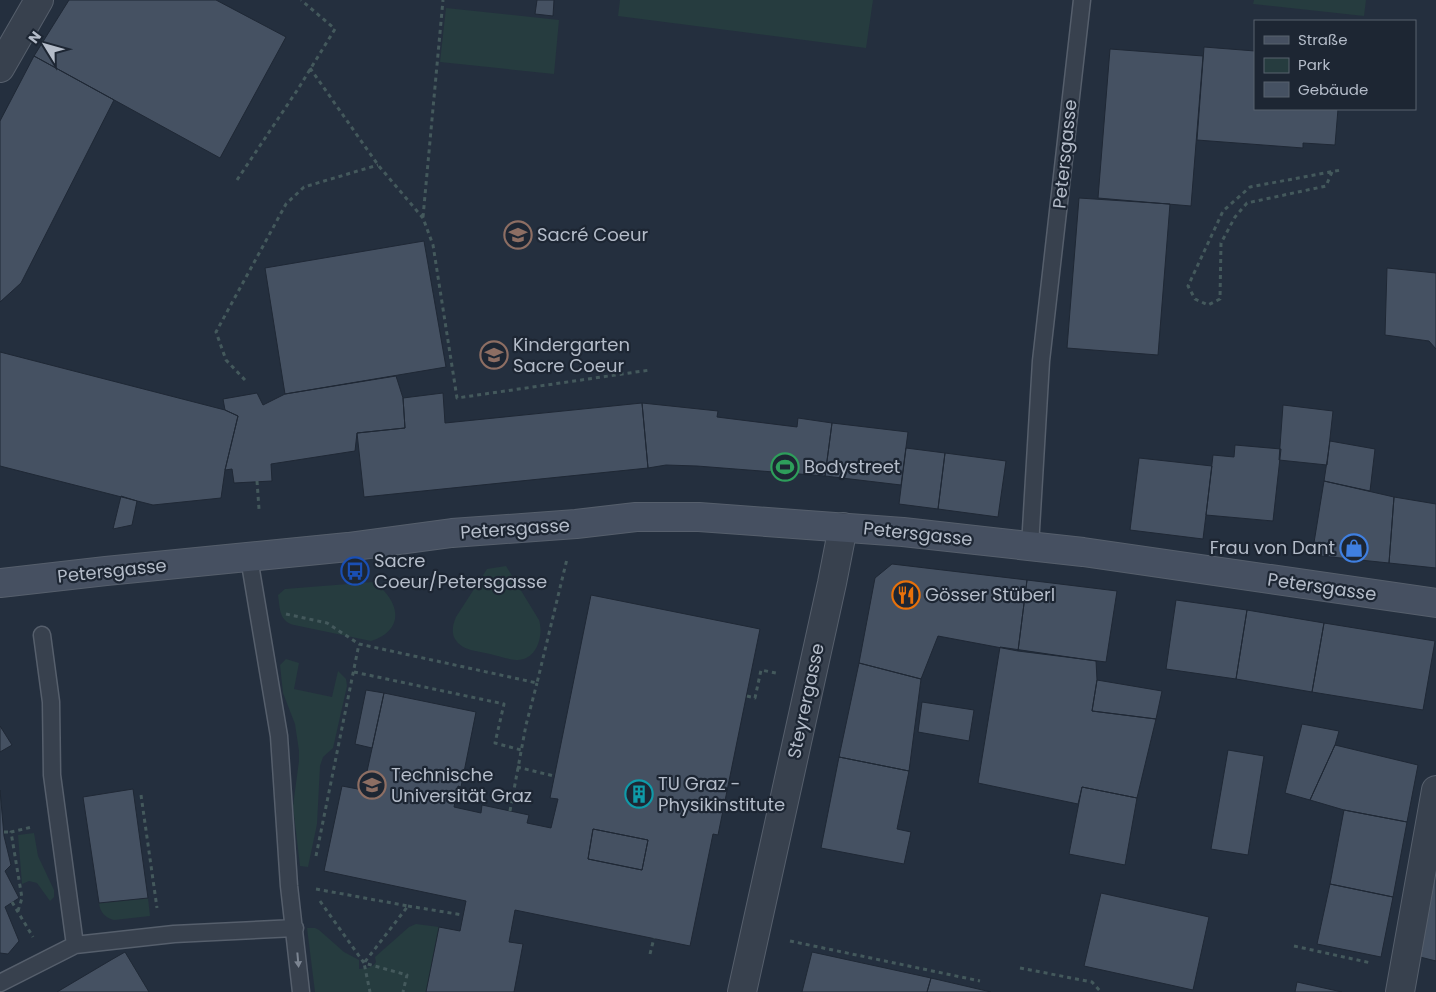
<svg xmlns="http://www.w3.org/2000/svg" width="1436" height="992" font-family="Poppins,sans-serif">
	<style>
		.green { fill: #263c3f }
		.building { fill: #455162; stroke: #1f2835; fill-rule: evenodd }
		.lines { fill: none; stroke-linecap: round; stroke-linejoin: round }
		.service-casing { stroke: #565f6c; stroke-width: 19 }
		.minor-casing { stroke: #565f6c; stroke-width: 30 }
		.tertiary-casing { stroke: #565f6c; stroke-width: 30 }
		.secondary-casing { stroke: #565f6c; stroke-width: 30 }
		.path { stroke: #44595c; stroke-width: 3; stroke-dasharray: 4 4; stroke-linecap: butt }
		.service { stroke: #38414e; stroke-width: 16 }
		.minor { stroke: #38414e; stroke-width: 28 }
		.tertiary { stroke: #38414e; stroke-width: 28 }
		.secondary { stroke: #465061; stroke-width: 28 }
		.oneway { fill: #7c8592 }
		.labels { text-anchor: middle; stroke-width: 4.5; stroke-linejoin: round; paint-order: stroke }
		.street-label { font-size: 18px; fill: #b4bcc9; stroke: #1d2633 }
		.poi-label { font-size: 18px; fill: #b4bcc9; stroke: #1d2633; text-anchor: start }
	</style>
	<rect width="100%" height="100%" fill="#242f3e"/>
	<path class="green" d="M 620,0 L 873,0 L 866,48 L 618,16 Z
		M 1254,0 L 1366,0 L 1364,16 L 1253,4 Z
		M 446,8 L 559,20 L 554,74 L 440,62 Z
		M 506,566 L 539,620 C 544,635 537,661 516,660 C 507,659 498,656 490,654 C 478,651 462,651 455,639 C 451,632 453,624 456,617 L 487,569 Z
		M 373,582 C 378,584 381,588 385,592 C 403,613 397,633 371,641 L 294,625 C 279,621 280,609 278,595 L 285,589 Z
		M 286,659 L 299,663 L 294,689 L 332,697 L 338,671 L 346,679 L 347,686 L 333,748 L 323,757 L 320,766 L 317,824 L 308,867 L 300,866 L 293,806 L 299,761 L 299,751 L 295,724 L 283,693 L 280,665 Z
		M 34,833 L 38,856 L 54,890 L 54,897 L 50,901 L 37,883 L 29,881 L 22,884 L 18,835 Z
		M 148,898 L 150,916 L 114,920 C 105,918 100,912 99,903 Z
		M 416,924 L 439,927 L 426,992 L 315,992 L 307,928 L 315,928 L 319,930 L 344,952 L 359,960 L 359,969 C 366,968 373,968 376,962 L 375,957 L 409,927 Z"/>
	<path class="building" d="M 69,0 L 216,0 L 286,37 L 220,158 L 34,56 Z
		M 537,0 L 554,0 L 553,16 L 535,14 Z
		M 1204,47 L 1255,51 L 1255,109 L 1338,109 L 1335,145 L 1303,143 L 1303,148 L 1197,140 Z
		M 1110,49 L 1203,56 L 1191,206 L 1098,198 Z
		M 34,56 L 114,100 L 21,283 L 0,302 L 0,121 Z
		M 1079,198 L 1170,204 L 1158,355 L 1067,348 Z
		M 424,241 L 446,367 L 285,394 L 265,268 Z
		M 1387,268 L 1436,273 L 1436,349 L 1429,341 L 1385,335 Z
		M 0,352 L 225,410 L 238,416 L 225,470 L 221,498 L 153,505 L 0,466 Z
		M 396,376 L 403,398 L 405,428 L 357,433 L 355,451 L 271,464 L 272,481 L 234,483 L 232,469 L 225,470 L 238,416 L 225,410 L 223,399 L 257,393 L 263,405 L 285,394 Z
		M 443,393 L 445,423 L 642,403 L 648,468 L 364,497 L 357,433 L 405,428 L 403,398 Z
		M 642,403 L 718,411 L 717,417 L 797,427 L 798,418 L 832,423 L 825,476 L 697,466 L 666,465 L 648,468 Z
		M 1283,405 L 1333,411 L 1327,465 L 1279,460 Z
		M 832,423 L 908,432 L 901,485 L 825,476 Z
		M 1330,441 L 1375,449 L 1370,491 L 1324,481 Z
		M 1235,445 L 1281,449 L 1273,521 L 1206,515 L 1213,455 L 1234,457 Z
		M 906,448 L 945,453 L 938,509 L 899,504 Z
		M 945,453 L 1006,461 L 998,517 L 938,509 Z
		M 1139,458 L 1212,466 L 1203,539 L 1130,530 Z
		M 1324,481 L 1394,497 L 1389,563 L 1312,555 Z
		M 121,496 L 137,501 L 132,525 L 113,529 Z
		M 1394,497 L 1436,504 L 1436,568 L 1389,563 Z
		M 892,564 L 1027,580 L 1018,651 L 938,636 L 921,679 L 859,663 L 875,578 Z
		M 1027,580 L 1117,591 L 1106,662 L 1018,651 Z
		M 591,595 L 760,629 L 718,835 L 713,834 L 690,946 L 515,910 L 509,942 L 523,944 L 514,992 L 426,992 L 439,927 L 460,931 L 466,901 L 324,871 L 342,786 L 363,790 L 384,693 L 476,712 L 461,787 L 458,786 L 454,807 L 481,813 L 482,805 L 529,815 L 527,823 L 551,828 L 558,799 L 550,798 ZM 593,829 L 648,840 L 642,870 L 588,859 Z
		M 1176,600 L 1247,610 L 1236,679 L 1166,669 Z
		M 1247,610 L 1324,623 L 1312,692 L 1236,679 Z
		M 1324,623 L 1435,641 L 1423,710 L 1312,692 Z
		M 1000,647 L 1096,661 L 1097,680 L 1092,711 L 1156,719 L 1137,798 L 1082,787 L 1078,804 L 978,783 Z
		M 859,663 L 921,679 L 909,771 L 839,757 Z
		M 1097,680 L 1162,691 L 1156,719 L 1092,711 Z
		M 366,690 L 384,693 L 372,748 L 355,744 Z
		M 922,702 L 974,710 L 969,741 L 918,732 Z
		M 1302,724 L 1339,731 L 1335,745 L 1310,800 L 1285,793 Z
		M 0,726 L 12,745 L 0,752 Z
		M 1335,745 L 1418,765 L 1407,822 L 1344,810 L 1310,800 Z
		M 1228,750 L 1264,756 L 1248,855 L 1211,849 Z
		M 839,757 L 909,771 L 897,829 L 911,832 L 904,864 L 821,848 Z
		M 1082,787 L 1137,798 L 1125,865 L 1069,854 Z
		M 133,789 L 148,898 L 99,903 L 83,797 Z
		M 0,790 L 4,836 L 11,865 L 5,871 L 19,898 L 5,907 L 19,941 L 8,954 L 0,953 Z
		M 1344,810 L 1407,822 L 1393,897 L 1330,884 Z
		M 1436,828 L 1436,961 L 1412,955 Z
		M 593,829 L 648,840 L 642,870 L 588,859 Z
		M 1330,884 L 1393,897 L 1381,957 L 1317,944 Z
		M 1101,893 L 1209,917 L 1193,990 L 1084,966 Z
		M 125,952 L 149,992 L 57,992 L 111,960 Z
		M 812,952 L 931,978 L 927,992 L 802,992 Z
		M 931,978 L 991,992 L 927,992 Z
		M 1297,982 L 1342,992 L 1295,992 Z"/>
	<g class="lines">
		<g class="service-casing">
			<path id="service" d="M 1030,546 L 1041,361 L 1082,0
				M 249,558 L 279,736 L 289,886 L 301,992
				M 42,635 L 51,702 L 52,775 L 75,945
				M 0,983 L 75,945 L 174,934 L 295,928"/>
		</g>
		<g class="minor-casing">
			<path id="minor" d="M 0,68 L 39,0
				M 1400,992 L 1436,790"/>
		</g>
		<g class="tertiary-casing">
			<path id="tertiary" d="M 742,992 L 832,583 L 843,527"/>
		</g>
		<g class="secondary-casing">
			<path id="secondary" d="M 0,583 L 106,571 L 348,547 L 452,533 L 576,524 L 636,517 L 699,517 L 903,532 L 1083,552 L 1436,603"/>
		</g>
		<path class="path" d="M 310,68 L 378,165 L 423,218 L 433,245 L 457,398 L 650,370
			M 1332,172 L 1326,186 L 1247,203 L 1235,217 L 1221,243 L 1220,299 L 1208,305 L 1195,299 L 1188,286 L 1223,211 L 1250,187 L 1341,170
			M 237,180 L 298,89 L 335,29 L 301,0
			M 423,217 L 443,0
			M 245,380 L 226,360 L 216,332 L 286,204 L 304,187 L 378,165
			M 257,481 L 259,509
			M 286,614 L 327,623 L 359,644 L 537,683 L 567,559
			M 354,672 L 504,704 L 495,743 L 521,750
			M 747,696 L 755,698 L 761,670 L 776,673
			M 517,767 L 554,776
			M 141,795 L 157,908
			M 510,811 L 526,725 L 537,683
			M 4,832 L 11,832
			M 316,856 L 359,644
			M 316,889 L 408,906 L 364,963 L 370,992
			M 320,901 L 364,963 L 407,975 L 403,992
			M 12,902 L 33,937
			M 408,906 L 463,915
			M 18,911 L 22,898 L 11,832 L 32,827
			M 790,941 L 980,981
			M 1294,946 L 1371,963
			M 650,954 L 654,938
			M 1020,968 L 1092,982 L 1101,992"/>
		<use href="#service" class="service"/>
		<use href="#minor" class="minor"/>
		<use href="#tertiary" class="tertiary"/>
		<use href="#secondary" class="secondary"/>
	</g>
	<defs><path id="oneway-solid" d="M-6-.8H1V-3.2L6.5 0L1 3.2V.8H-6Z" transform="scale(1.25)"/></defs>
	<use class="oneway" href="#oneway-solid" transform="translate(298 960) rotate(85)"/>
	<defs>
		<g id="school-ring" transform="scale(1.4375)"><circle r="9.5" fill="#1d2633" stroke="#8d6e63" stroke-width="1.5"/><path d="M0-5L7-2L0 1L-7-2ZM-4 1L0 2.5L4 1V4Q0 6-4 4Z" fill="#8d6e63"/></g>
		<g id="stadium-ring" transform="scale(1.4375)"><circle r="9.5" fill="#1d2633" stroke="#2e9e5b" stroke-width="1.5"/><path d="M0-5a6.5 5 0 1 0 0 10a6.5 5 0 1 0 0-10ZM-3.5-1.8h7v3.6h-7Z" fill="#2e9e5b"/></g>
		<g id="shop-ring" transform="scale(1.4375)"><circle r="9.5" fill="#1d2633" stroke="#3f7fe0" stroke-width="1.5"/><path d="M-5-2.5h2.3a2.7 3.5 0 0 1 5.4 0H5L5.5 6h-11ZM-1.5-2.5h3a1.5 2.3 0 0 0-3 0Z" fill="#3f7fe0"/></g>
		<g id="bus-ring" transform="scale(1.4375)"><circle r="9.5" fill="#1d2633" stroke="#1a4fb4" stroke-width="1.5"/><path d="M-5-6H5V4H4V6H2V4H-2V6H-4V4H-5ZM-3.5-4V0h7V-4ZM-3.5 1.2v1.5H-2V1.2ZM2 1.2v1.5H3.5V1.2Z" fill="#1a4fb4"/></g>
		<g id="restaurant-ring" transform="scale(1.4375)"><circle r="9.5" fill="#1d2633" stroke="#e8710a" stroke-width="1.5"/><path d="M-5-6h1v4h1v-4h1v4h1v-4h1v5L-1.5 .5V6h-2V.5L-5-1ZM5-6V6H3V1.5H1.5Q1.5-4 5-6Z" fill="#e8710a"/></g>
		<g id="university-ring" transform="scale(1.4375)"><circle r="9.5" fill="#1d2633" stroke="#8d6e63" stroke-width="1.5"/><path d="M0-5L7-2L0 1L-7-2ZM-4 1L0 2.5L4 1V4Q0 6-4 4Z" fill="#8d6e63"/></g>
		<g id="building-ring" transform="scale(1.4375)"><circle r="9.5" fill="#1d2633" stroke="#0f9aa8" stroke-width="1.5"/><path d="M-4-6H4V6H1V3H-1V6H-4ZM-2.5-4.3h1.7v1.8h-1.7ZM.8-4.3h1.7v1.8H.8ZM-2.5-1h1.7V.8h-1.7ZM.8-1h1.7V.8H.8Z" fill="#0f9aa8"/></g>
	</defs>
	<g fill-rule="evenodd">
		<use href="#school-ring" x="518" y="235"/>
		<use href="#school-ring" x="494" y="355"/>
		<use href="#stadium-ring" x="785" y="467"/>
		<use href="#shop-ring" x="1354" y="548"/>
		<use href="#bus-ring" x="355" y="571"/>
		<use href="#restaurant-ring" x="906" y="595"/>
		<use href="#university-ring" x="372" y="785"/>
		<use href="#building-ring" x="639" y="794"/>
	</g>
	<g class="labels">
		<g class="street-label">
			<text transform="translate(1065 154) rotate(-84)" y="6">Petersgasse</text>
			<text transform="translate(515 529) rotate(-4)" y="6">Petersgasse</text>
			<text transform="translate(918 534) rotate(6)" y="6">Petersgasse</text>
			<text transform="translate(112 571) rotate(-6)" y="6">Petersgasse</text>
			<text transform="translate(1322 587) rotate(8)" y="6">Petersgasse</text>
			<text transform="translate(806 701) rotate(-78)" y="6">Steyrergasse</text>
		</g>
		<g class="poi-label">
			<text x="537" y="241">Sacré Coeur</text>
			<text x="513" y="351">Kindergarten<tspan x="513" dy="21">Sacre Coeur</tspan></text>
			<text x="804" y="473">Bodystreet</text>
			<text x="1335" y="554" text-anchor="end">Frau von Dant</text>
			<text x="374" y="567">Sacre<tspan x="374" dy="21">Coeur/Petersgasse</tspan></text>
			<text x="925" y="601">Gösser Stüberl</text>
			<text x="391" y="781">Technische<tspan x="391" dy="21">Universität Graz</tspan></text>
			<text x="658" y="790">TU Graz -<tspan x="658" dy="21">Physikinstitute</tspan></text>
		</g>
	</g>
	<rect x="1254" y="20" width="162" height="90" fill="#1d2633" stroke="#59626f"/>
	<rect x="1264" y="36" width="25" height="8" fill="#465061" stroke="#59626f"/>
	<text x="1298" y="45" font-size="15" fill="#b4bcc9">Straße</text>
	<rect x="1264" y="58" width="25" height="15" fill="#263c3f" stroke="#59626f"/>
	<text x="1298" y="70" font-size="15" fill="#b4bcc9">Park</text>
	<rect x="1264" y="82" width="25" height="15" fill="#455162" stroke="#59626f"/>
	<text x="1298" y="95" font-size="15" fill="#b4bcc9">Gebäude</text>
	<g transform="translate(45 45) rotate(307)" stroke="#1d2633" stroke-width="4" paint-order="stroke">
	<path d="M0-4L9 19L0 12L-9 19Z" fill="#b4bcc9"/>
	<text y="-8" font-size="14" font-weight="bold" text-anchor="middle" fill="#b4bcc9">N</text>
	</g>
</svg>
